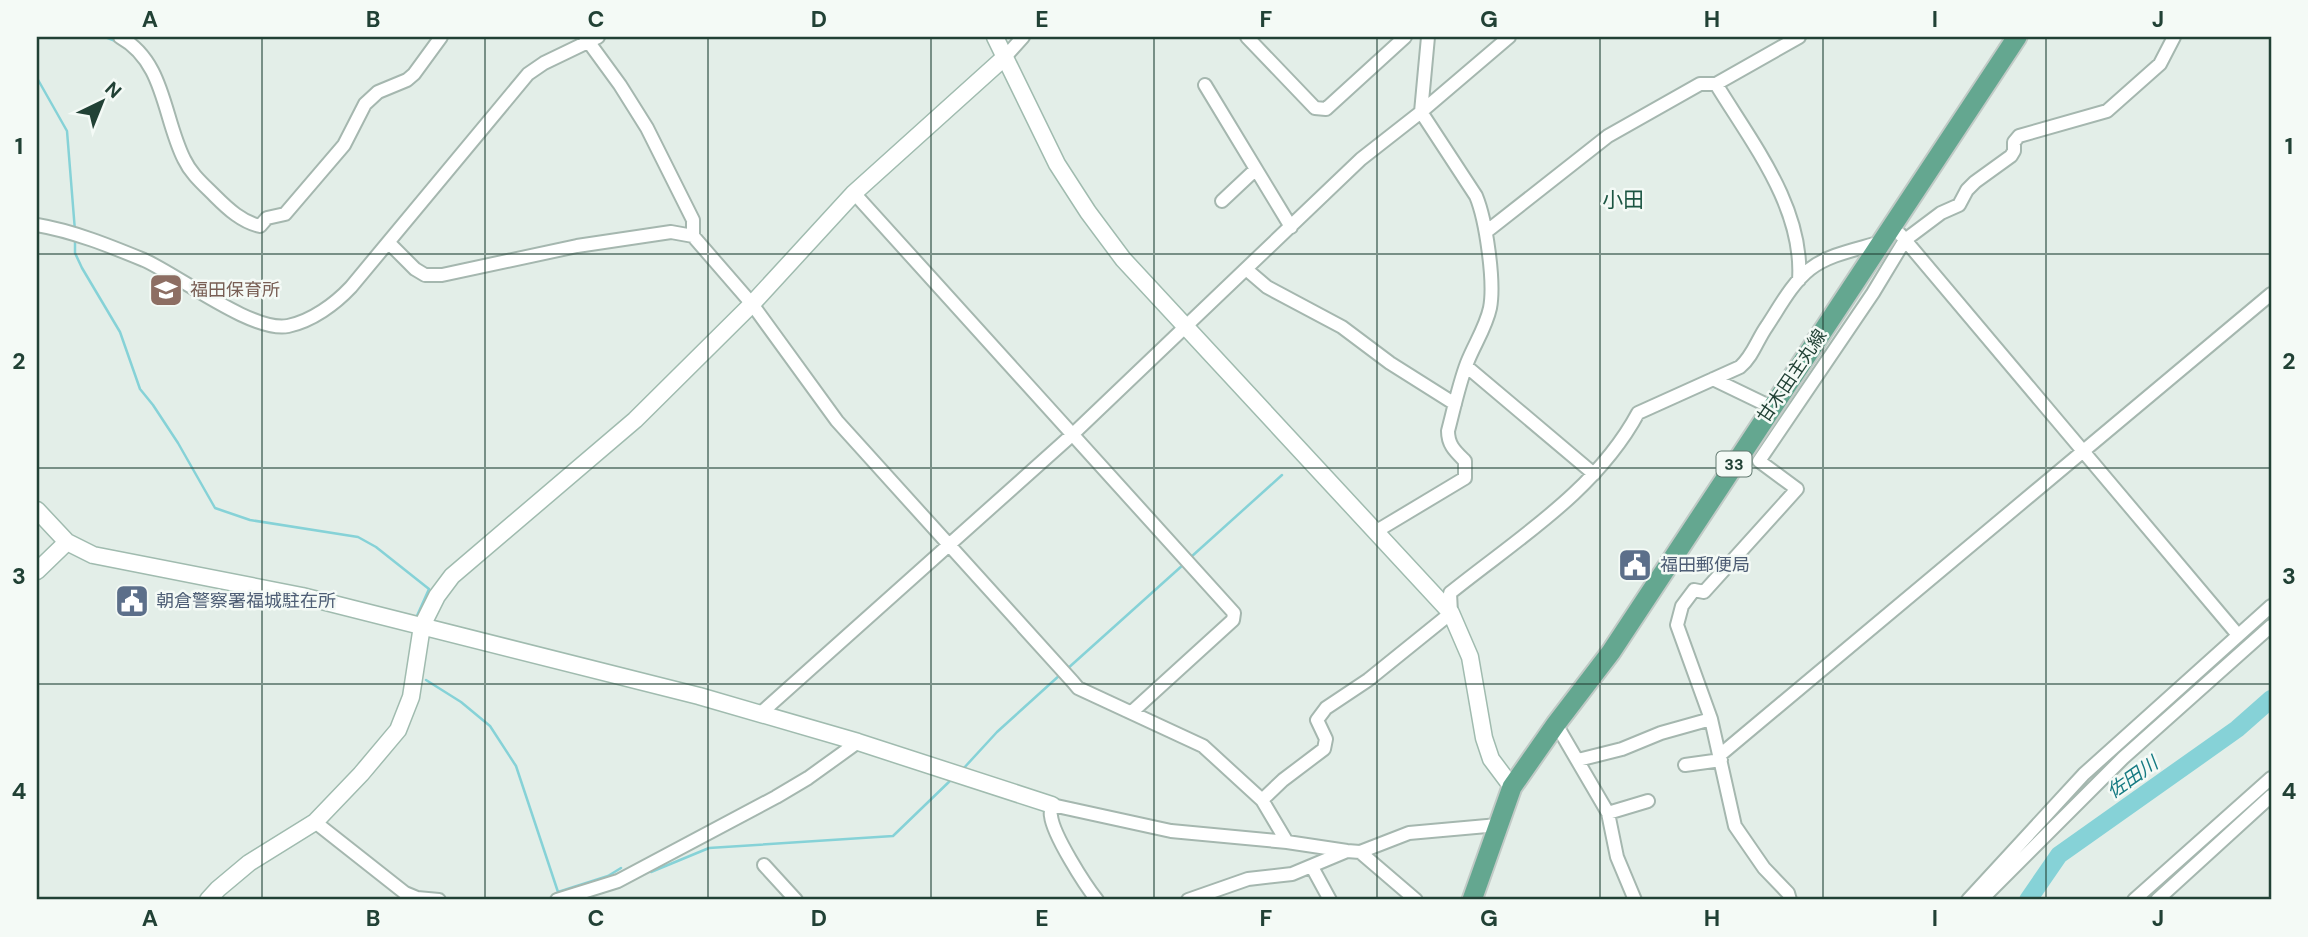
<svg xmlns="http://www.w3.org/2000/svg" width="2308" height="937" font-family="'DM Sans','Noto Sans JP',sans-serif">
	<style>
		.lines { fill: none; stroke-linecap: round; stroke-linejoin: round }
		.stream { stroke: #86d2d7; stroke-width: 2.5 }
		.river { stroke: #86d2d7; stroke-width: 18 }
		.street-casing { stroke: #a5b7af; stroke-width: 16 }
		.secondary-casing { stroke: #a0bbaf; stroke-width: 19 }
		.primary-casing { stroke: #c1cac6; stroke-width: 23 }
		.street { stroke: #fff; stroke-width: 12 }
		.secondary { stroke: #fff; stroke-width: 16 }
		.primary { stroke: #64a790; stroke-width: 19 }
		.grid { fill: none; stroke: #214135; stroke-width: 2; stroke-opacity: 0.55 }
		.labels { text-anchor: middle; stroke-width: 5; stroke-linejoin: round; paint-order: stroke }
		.shield { fill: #f4faf6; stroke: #60786f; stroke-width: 2 }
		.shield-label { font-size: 16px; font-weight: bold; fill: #214135 }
		.education-label { font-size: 18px; fill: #785e54; stroke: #f4faf6; text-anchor: start }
		.street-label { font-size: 18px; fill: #214135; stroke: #f4faf6 }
		.service-label { font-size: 18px; fill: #4e5e75; stroke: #f4faf6; text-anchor: start }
		.water-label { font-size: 19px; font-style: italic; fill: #157a82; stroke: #f4faf6 }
		.quarter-label { font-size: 21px; fill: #1b5542; stroke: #f4faf6 }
		.neatline { fill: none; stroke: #214135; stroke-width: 2.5 }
		.grid-label { font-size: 23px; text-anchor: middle; font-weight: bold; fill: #214135 }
	</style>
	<rect width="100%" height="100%" fill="#e3eee8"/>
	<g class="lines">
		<path class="stream" d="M 105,37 L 118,42
			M 144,50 L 160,73
			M 37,78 L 67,131 L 75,231
			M 267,224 L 285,220
			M 75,238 L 75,253 L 82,268 L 120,332 L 140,389 L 153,405 L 178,443 L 215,508 L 250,520 L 358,537 L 376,547 L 429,589 L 416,618
			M 1191,557 L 1282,475
			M 1066,670 L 1184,564
			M 426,680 L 461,702 L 490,726 L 516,766 L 558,892 L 608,876 L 621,868
			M 963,769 L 997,732 L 1061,674
			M 651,872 L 709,848 L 893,836 L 953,778"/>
		<path class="river" d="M 2028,900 L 2059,855 L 2237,729 L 2271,699"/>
		<g class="street-casing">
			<path id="street" d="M 120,37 C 165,62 163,117 184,159 C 191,174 203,184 215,196 C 228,209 242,222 260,226 L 267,218 L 285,214 L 344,145 L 365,104 L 378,92 L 407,80 L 414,74 L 441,37
				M 585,37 L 620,85 L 647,128 L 693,220 L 693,236
				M 1247,37 L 1315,108 L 1326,109 L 1405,37
				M 1005,57 L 1023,37
				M 1716,84 C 1752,143 1804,208 1799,280
				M 1205,85 L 1291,227
				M 854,193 L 1234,613 L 1233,620 L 1133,711
				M 1222,201 L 1255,170
				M 37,225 C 73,231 110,246 144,260 C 178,275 253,333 288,326 C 312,321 335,304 351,287 L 528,74 L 544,63 L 598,37
				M 1486,232 L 1608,136 L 1700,84 L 1716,84 L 1799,37
				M 1900,234 L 2238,635
				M 389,243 L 415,269 L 425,275 L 442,275 L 577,246 L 671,232 L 693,236 L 752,304 L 837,421 L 1073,682 L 1078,688 L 1203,746 L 1262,800 L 1287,842
				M 1246,269 L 1267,287 L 1342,327 L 1390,363 L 1455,404
				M 1466,366 L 1594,474
				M 1713,379 L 1771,407
				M 1375,532 L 1465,478 L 1465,461 C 1455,451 1448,445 1448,431 C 1454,408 1459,384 1467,363 C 1474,345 1486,327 1490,308 C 1495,282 1486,220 1476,196 L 1421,112 L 1428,37
				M 761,713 L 1073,434 L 1361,159 L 1421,112 L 1509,37
				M 1556,724 L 1608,813 L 1617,857 L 1635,900
				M 1720,755 L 2271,294
				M 1578,760 L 1622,749 L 1661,733 L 1711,719
				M 1685,765 L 1721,760
				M 1262,800 L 1283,780 L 1324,749 L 1326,739 L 1317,720 L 1326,708 L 1368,680 L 1451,613 L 1450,593 C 1517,539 1596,491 1638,413 L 1740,367 C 1753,356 1757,340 1767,326 C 1779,308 1792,283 1810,269 C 1829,254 1859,249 1881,242
				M 1608,813 L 1648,801
				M 315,822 L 405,893 L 417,898 L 439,900
				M 1360,852 L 1416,900
				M 764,865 L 796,900
				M 1312,867 L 1330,900
				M 557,900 L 618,881 L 776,797 L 808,778 L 858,742
				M 1097,900 C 1085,885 1053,835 1051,816 C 1050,813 1051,809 1052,805 L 1171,831 L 1287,842 L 1347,851 L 1360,852 L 1409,833 L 1498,825
				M 1188,900 L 1248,879 L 1292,874 L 1347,851
				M 1790,900 L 1788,893 L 1764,868 L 1735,826 L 1711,719 L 1677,625 L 1682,606 L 1694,590 L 1704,592 L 1797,489 L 1759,461 L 1873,293 L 1905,240 L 1941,213 L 1959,205 L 1967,190 L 1975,182 L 2011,156 L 2014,151 L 2014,142 L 2019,136 L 2107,111 L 2160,64 L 2174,37
				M 1968,900 L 2084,774 L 2271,606
				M 1981,900 L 2123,758 L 2271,626
				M 2134,900 L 2271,778
				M 2157,900 L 2271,796"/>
		</g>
		<g class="secondary-casing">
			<path id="secondary" d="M 995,37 L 1057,164 L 1088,212 L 1123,259 L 1451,613 L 1470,657 L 1484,738 L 1491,759 L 1512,787
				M 37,510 L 67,542 L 93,555 L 302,596 L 699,696 L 858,742 L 1052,805
				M 37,571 L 67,542
				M 208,900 L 218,889 L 249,863 L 315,822 L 361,774 L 398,730 L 411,697 L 422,626 L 437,596 L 452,576 L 635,420 L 752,304 L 854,193 L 1005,57"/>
		</g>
		<g class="primary-casing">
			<path id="primary" d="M 1472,900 L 1512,787 L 1556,724 L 1611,652 L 2017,37"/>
		</g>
		<use href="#street" class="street"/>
		<use href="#secondary" class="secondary"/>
		<use href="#primary" class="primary"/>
	</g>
	<path class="grid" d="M 262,37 L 262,900M 485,37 L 485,900M 708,37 L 708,900M 931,37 L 931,900M 1154,37 L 1154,900M 1377,37 L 1377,900M 1600,37 L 1600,900M 1823,37 L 1823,900M 2046,37 L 2046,900M 37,254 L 2271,254M 37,468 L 2271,468M 37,684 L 2271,684"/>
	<defs>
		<g id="school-square" transform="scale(1.75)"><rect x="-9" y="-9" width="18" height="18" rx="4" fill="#8d6e63" stroke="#f4faf6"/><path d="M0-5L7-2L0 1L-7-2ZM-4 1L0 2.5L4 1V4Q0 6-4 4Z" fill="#fff"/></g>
		<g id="civic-square" transform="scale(1.75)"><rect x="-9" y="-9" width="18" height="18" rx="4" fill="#5c6f8a" stroke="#f4faf6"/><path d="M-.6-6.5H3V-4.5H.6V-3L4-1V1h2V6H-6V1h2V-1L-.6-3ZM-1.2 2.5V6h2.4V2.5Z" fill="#fff"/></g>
	</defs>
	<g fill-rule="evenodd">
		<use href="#school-square" x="166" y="290"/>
		<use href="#civic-square" x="1635" y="565"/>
		<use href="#civic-square" x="132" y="601"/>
	</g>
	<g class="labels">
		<rect class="shield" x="1716.5" y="451.5" width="35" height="25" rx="5"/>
		<g class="shield-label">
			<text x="1734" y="470">33</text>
		</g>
		<g class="education-label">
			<text x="190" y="296">福田保育所</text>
		</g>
		<g class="street-label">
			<text transform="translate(1792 376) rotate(-56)" y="6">甘木田主丸線</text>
		</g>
		<g class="service-label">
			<text x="1660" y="571">福田郵便局</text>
			<text x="156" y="607">朝倉警察署福城駐在所</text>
		</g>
		<g class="water-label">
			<text transform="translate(2132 777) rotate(-35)" y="7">佐田川</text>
		</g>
		<g class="quarter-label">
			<text x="1623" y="207">小田</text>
		</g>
	</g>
	<rect width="2308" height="937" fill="none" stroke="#f4faf6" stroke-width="77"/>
	<g transform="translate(102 102) rotate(43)" stroke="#f4faf6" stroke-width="5" paint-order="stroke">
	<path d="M0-5L12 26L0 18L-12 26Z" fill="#214135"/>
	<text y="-10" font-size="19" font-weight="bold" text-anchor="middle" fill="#214135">N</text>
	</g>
	<rect x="38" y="38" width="2232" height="860" class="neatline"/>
	<g class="grid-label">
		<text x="150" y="27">A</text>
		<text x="373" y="27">B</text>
		<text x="596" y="27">C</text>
		<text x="819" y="27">D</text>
		<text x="1042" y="27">E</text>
		<text x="1266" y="27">F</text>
		<text x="1489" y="27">G</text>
		<text x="1712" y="27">H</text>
		<text x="1935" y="27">I</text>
		<text x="2158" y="27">J</text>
		<text x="19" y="154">1</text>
		<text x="2289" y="154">1</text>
		<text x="19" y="369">2</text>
		<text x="2289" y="369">2</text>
		<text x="19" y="584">3</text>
		<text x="2289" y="584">3</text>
		<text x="19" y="799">4</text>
		<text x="2289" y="799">4</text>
		<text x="150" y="926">A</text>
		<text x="373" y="926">B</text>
		<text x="596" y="926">C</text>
		<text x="819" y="926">D</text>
		<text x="1042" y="926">E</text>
		<text x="1266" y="926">F</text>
		<text x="1489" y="926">G</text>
		<text x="1712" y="926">H</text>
		<text x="1935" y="926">I</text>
		<text x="2158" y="926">J</text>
	</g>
</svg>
